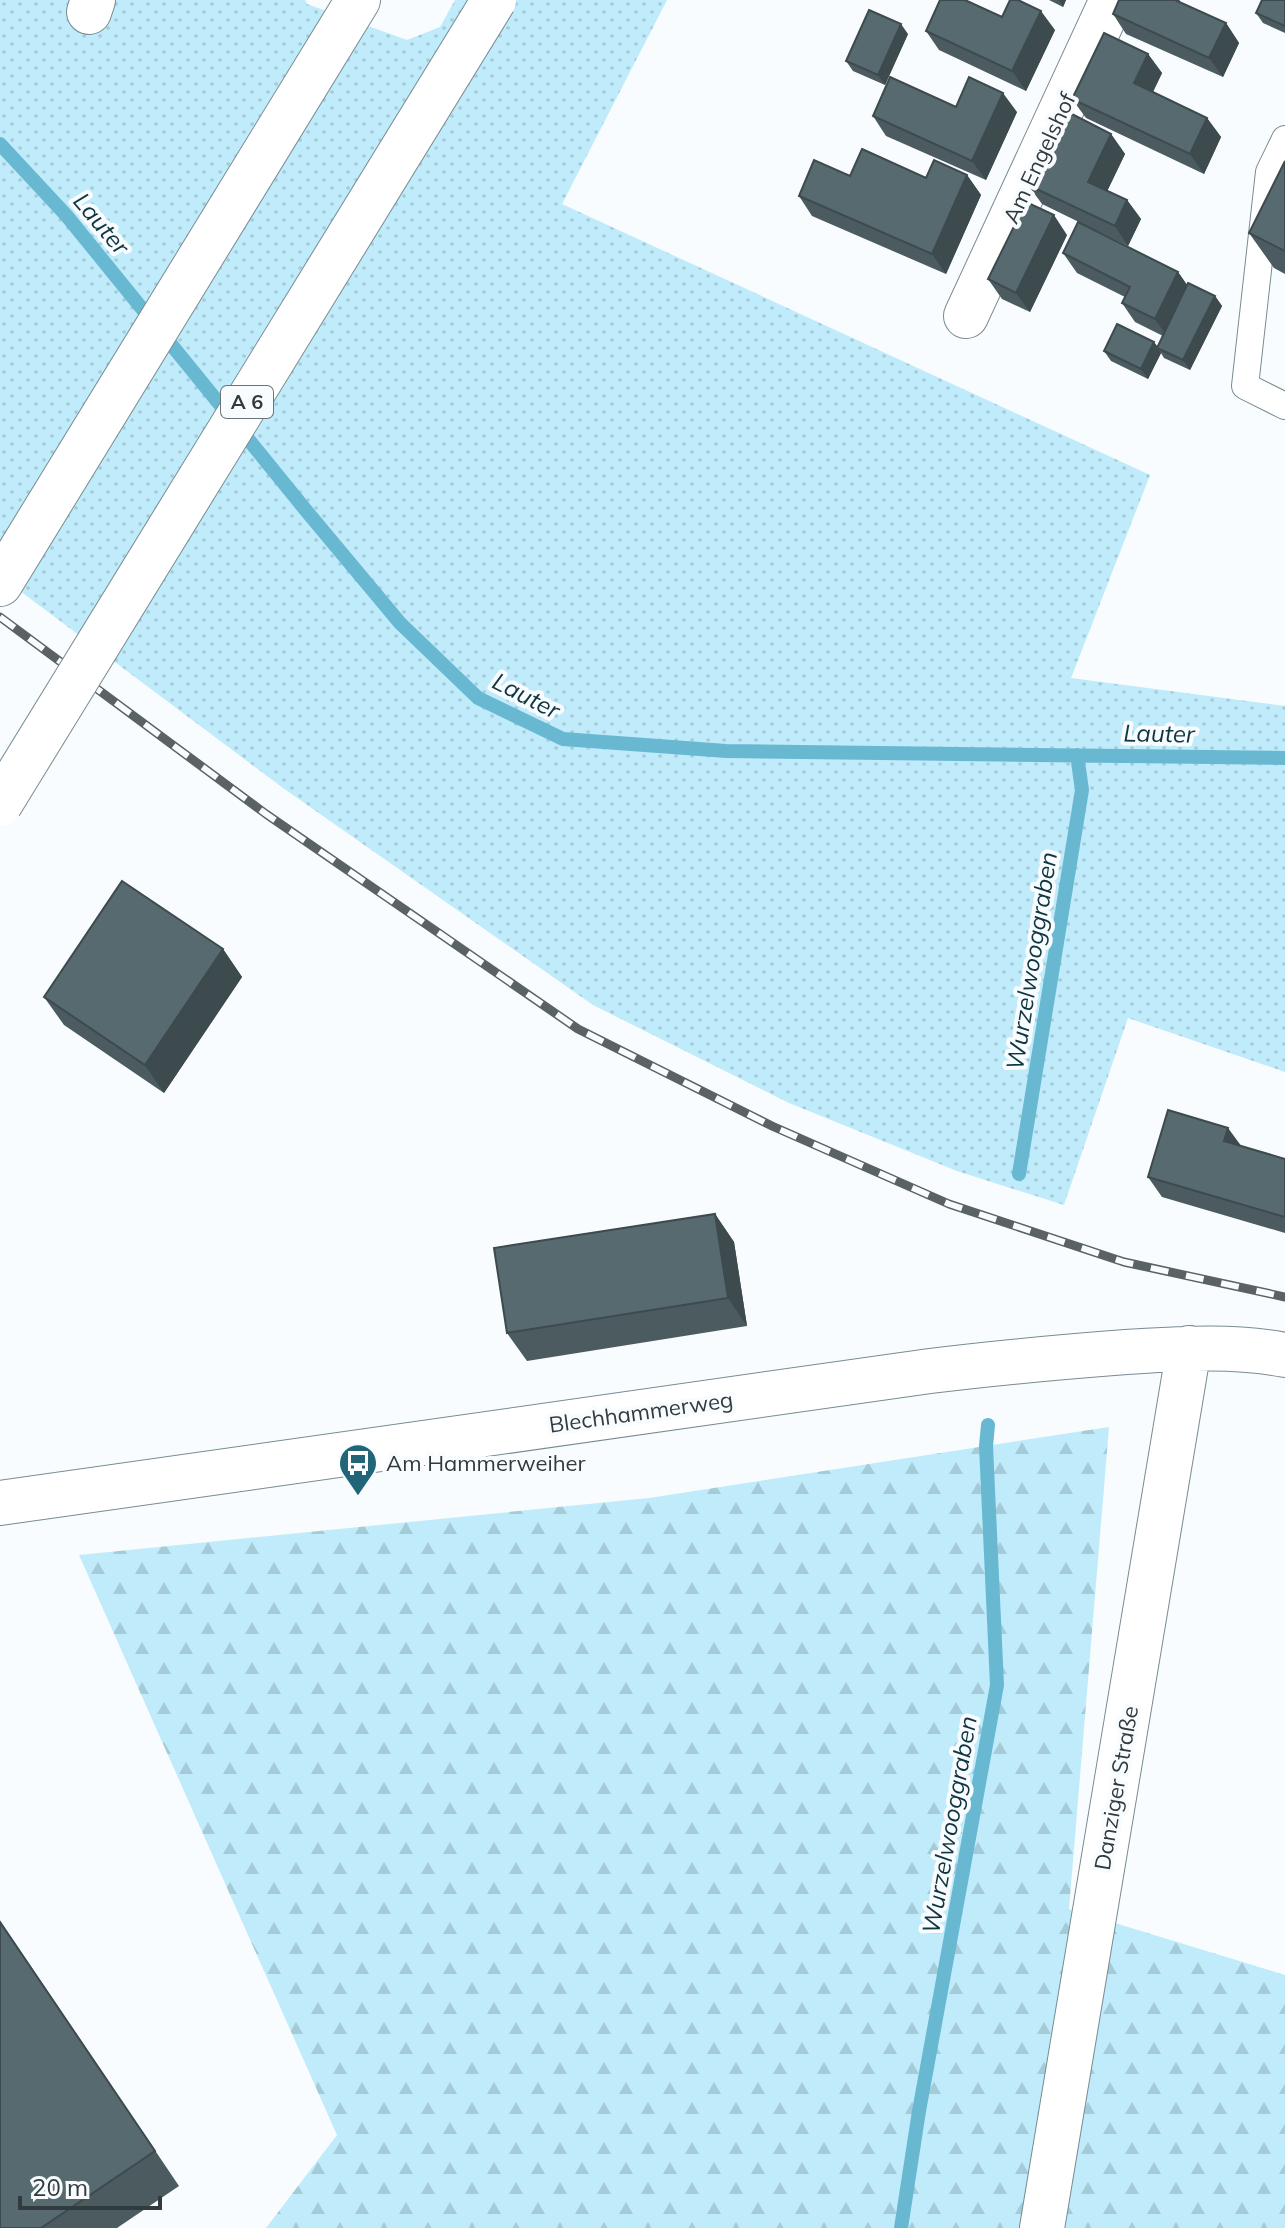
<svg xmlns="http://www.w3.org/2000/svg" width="1285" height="2228" font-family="Mulish,sans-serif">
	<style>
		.grass { fill: url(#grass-dots) }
		.forest { fill: url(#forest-firs) }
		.pier { fill: #f8fcfe }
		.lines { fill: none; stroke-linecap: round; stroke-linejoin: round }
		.stream { stroke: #69b8d2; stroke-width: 14 }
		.lane-casing { stroke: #788b92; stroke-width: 28 }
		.street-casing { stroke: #788b92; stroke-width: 46 }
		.highway-casing { stroke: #788b92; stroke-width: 46 }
		.lane { stroke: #fff; stroke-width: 26 }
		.street { stroke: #fff; stroke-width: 44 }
		.highway { stroke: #fff; stroke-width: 44 }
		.rail-casing { stroke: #5a6265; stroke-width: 9 }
		.rail { stroke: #f8fcfe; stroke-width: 6; stroke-dasharray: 18; stroke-linecap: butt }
		.highway-bridge-casing { stroke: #788b92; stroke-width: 46; stroke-linecap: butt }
		.highway-bridge { stroke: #fff; stroke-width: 44 }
		.wall { fill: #4b5b60 }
		.shaded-wall { fill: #3d4a4e }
		.building { fill: #576a70; stroke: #3d4a4e; stroke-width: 2 }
		.labels { text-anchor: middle; stroke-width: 8; stroke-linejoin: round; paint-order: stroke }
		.shield { fill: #f8fcfe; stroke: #6d7477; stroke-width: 2 }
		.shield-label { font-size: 20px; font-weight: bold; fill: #313a3d }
		.street-label { font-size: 22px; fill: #313a3d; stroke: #f8fcfe }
		.poi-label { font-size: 22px; fill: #313a3d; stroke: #f8fcfe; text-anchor: start }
		.water-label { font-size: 24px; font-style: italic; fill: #0f3540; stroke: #f8fcfe }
	</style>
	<defs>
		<pattern id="grass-dots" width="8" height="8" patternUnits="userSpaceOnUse" patternTransform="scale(2)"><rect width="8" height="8" fill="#bfebfb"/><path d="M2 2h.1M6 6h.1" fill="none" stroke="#a5cad8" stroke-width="1.8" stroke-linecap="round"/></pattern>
		<pattern id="forest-firs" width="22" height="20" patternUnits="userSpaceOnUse" patternTransform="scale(2)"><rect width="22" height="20" fill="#bfebfb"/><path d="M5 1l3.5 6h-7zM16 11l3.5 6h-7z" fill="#a5cad8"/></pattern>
	</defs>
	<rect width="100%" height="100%" fill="#f8fcfe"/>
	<path class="grass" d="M 0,0 L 667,0 L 562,204 L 1150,475 L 1071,678 L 1285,706 L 1285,1072 L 1128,1018 L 1064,1205 L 957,1171 L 789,1103 L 593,1005 L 283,788 L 0,576 Z"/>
	<path class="forest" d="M 1109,1427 L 1069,1909 L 1285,1975 L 1285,2228 L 266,2228 L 337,2135 L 79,1555 L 649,1498 Z"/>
	<path class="pier" d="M 305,0 L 455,0 L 440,27 L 407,40 L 307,4 Z"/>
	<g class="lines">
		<path class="stream" d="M 0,144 L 66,215 L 304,508 L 400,623 L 478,698 L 563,739 L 726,751 L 1285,758
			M 1019,1174 L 1082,790 L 1077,755
			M 901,2228 L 919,2111 L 997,1685 L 986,1446 L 988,1425"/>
		<g class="lane-casing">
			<path id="lane" d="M 1285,139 L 1269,172 L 1245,386 L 1285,406"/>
		</g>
		<g class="street-casing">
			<path id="street" d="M 89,12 L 93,0
				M 966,316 L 1112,0
				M 0,1503 L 930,1371 C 995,1363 1060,1357 1126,1352 C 1178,1349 1233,1345 1285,1355
				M 1042,2228 L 1189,1348"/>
		</g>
		<g class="highway-casing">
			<path id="highway" d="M 0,584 L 358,0"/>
		</g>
		<use href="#lane" class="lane"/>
		<use href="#street" class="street"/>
		<use href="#highway" class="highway"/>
		<g class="rail-casing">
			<path id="rail" d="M 0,617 L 266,814 L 578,1029 L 772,1126 L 949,1204 L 1124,1262 L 1285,1297"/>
		</g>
		<use href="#rail" class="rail"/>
		<g class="highway-bridge-casing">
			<path id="highway-bridge" d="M 0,804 L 494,0"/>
		</g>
		<use href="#highway-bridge" class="highway-bridge"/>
	</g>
	<path class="wall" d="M 1049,0 L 1066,0 L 1063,7 Z
		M 1119,0 L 1180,0 L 1179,2 L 1226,23 L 1239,43 L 1223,77 L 1126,34 L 1113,14 Z
		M 1285,0 L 1285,33 L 1263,23 L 1256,13 Z
		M 1002,17 L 1055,30 L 1026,91 L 939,50 L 926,31 Z
		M 908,34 L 885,85 L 853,71 L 846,61 Z
		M 1148,54 L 1162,73 L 1153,92 L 1207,118 L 1221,137 L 1204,174 L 1086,118 L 1072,99 Z
		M 1017,112 L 986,180 L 886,136 L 873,116 Z
		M 1111,134 L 1125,154 L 1107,191 L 1127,200 L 1141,219 L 1128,246 L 1042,204 L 1028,185 Z
		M 1285,161 L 1285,274 L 1274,268 L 1249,233 Z
		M 967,175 L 981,195 L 946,274 L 812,216 L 799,196 L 850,176 L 926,178 Z
		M 1067,235 L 1030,312 L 1002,299 L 988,279 Z
		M 1063,253 L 1178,272 L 1187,285 L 1215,296 L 1222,306 L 1190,370 L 1164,358 L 1161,353 L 1148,379 L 1111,361 L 1104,351 L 1154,342 L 1158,347 L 1163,336 L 1135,322 L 1122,303 L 1125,297 L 1077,273 Z
		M 223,949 L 242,977 L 164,1093 L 64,1025 L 44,997 Z
		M 1241,1146 L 1285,1159 L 1285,1233 L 1162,1197 L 1148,1177 Z
		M 715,1214 L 734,1242 L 747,1326 L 527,1361 L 507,1333 Z
		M 0,1921 L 179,2186 L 117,2228 L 0,2228 Z"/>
	<path class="shaded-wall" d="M 1059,0 L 1066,0 L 1063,7 Z
		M 1041,11 L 1055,30 L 1026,91 L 1012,71 Z
		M 1226,23 L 1239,43 L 1223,77 L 1209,58 Z
		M 901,24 L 908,34 L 885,85 L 878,75 Z
		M 1148,54 L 1162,73 L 1148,102 L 1134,83 Z
		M 1003,93 L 1017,112 L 986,180 L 972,161 Z
		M 1207,118 L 1221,137 L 1204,174 L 1190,154 Z
		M 1111,134 L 1125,154 L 1102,202 L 1088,182 Z
		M 967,175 L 981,195 L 946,274 L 932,254 Z
		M 1127,200 L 1141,219 L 1128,246 L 1115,226 Z
		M 1054,215 L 1067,235 L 1030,312 L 1016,293 Z
		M 1178,272 L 1192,292 L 1169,339 L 1155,319 Z
		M 1215,296 L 1222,306 L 1190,370 L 1183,360 Z
		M 1154,342 L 1161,353 L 1148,379 L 1141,369 Z
		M 223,949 L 242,977 L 164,1093 L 145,1065 Z
		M 1228,1128 L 1242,1147 L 1224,1141 Z
		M 715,1214 L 734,1242 L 747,1326 L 728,1298 Z
		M 0,1921 L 179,2186 L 0,1922 Z"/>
	<path class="building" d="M 940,0 L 965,0 L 1002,17 L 1010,0 L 1018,0 L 1041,11 L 1012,71 L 926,31 Z
		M 1119,0 L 1175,0 L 1226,23 L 1209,58 L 1113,14 Z
		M 1262,0 L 1285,0 L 1285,26 L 1256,13 Z
		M 869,10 L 901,24 L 878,75 L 846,61 Z
		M 1104,33 L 1148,54 L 1134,83 L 1207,118 L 1190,154 L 1072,99 Z
		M 890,77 L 956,107 L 969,77 L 1003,93 L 972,161 L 873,116 Z
		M 1064,110 L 1111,134 L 1088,182 L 1127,200 L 1115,226 L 1028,185 Z
		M 862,149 L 926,178 L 934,160 L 967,175 L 932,254 L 799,196 L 814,160 L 850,176 Z
		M 1285,161 L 1285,251 L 1249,233 Z
		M 1026,202 L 1054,215 L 1016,293 L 988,279 Z
		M 1078,222 L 1178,272 L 1155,319 L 1122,303 L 1130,287 L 1063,253 Z
		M 1188,283 L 1215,296 L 1183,360 L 1157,348 Z
		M 1117,324 L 1154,342 L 1141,369 L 1104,351 Z
		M 122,881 L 223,949 L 145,1065 L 44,997 Z
		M 1168,1110 L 1228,1128 L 1224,1141 L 1285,1159 L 1285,1217 L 1148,1177 Z
		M 715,1214 L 728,1298 L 507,1333 L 494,1248 Z
		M 0,1922 L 155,2151 L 41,2228 L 0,2228 Z"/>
	<defs>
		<g id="bus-pin" transform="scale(2)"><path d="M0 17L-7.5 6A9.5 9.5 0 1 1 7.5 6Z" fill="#236578" stroke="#f8fcfe"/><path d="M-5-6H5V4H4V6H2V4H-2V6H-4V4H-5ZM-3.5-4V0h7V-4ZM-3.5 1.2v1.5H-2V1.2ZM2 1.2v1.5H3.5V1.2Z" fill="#fff"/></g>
	</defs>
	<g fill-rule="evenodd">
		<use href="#bus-pin" x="358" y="1463"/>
	</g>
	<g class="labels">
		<rect class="shield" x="221" y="386" width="52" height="32" rx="6"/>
		<g class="shield-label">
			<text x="247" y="409">A 6</text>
		</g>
		<g class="street-label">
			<text transform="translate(1039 158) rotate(-65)" y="8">Am Engelshof</text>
			<text transform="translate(641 1412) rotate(-8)" y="8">Blechhammerweg</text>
			<text transform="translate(1116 1788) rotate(-80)" y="8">Danziger Straße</text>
		</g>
		<g class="poi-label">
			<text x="386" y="1471">Am Hammerweiher</text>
		</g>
		<g class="water-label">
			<text transform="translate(101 224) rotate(50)" y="8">Lauter</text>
			<text transform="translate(526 696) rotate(27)" y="8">Lauter</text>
			<text transform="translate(1159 734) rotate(1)" y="8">Lauter</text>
			<text transform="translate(1032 961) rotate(-81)" y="8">Wurzelwooggraben</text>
			<text transform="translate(950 1825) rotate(-80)" y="8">Wurzelwooggraben</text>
		</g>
	</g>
	<path d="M20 2196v12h140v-12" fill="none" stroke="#313a3d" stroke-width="4"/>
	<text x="32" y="2196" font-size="24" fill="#313a3d" stroke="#f8fcfe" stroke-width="6" paint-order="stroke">20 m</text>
</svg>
